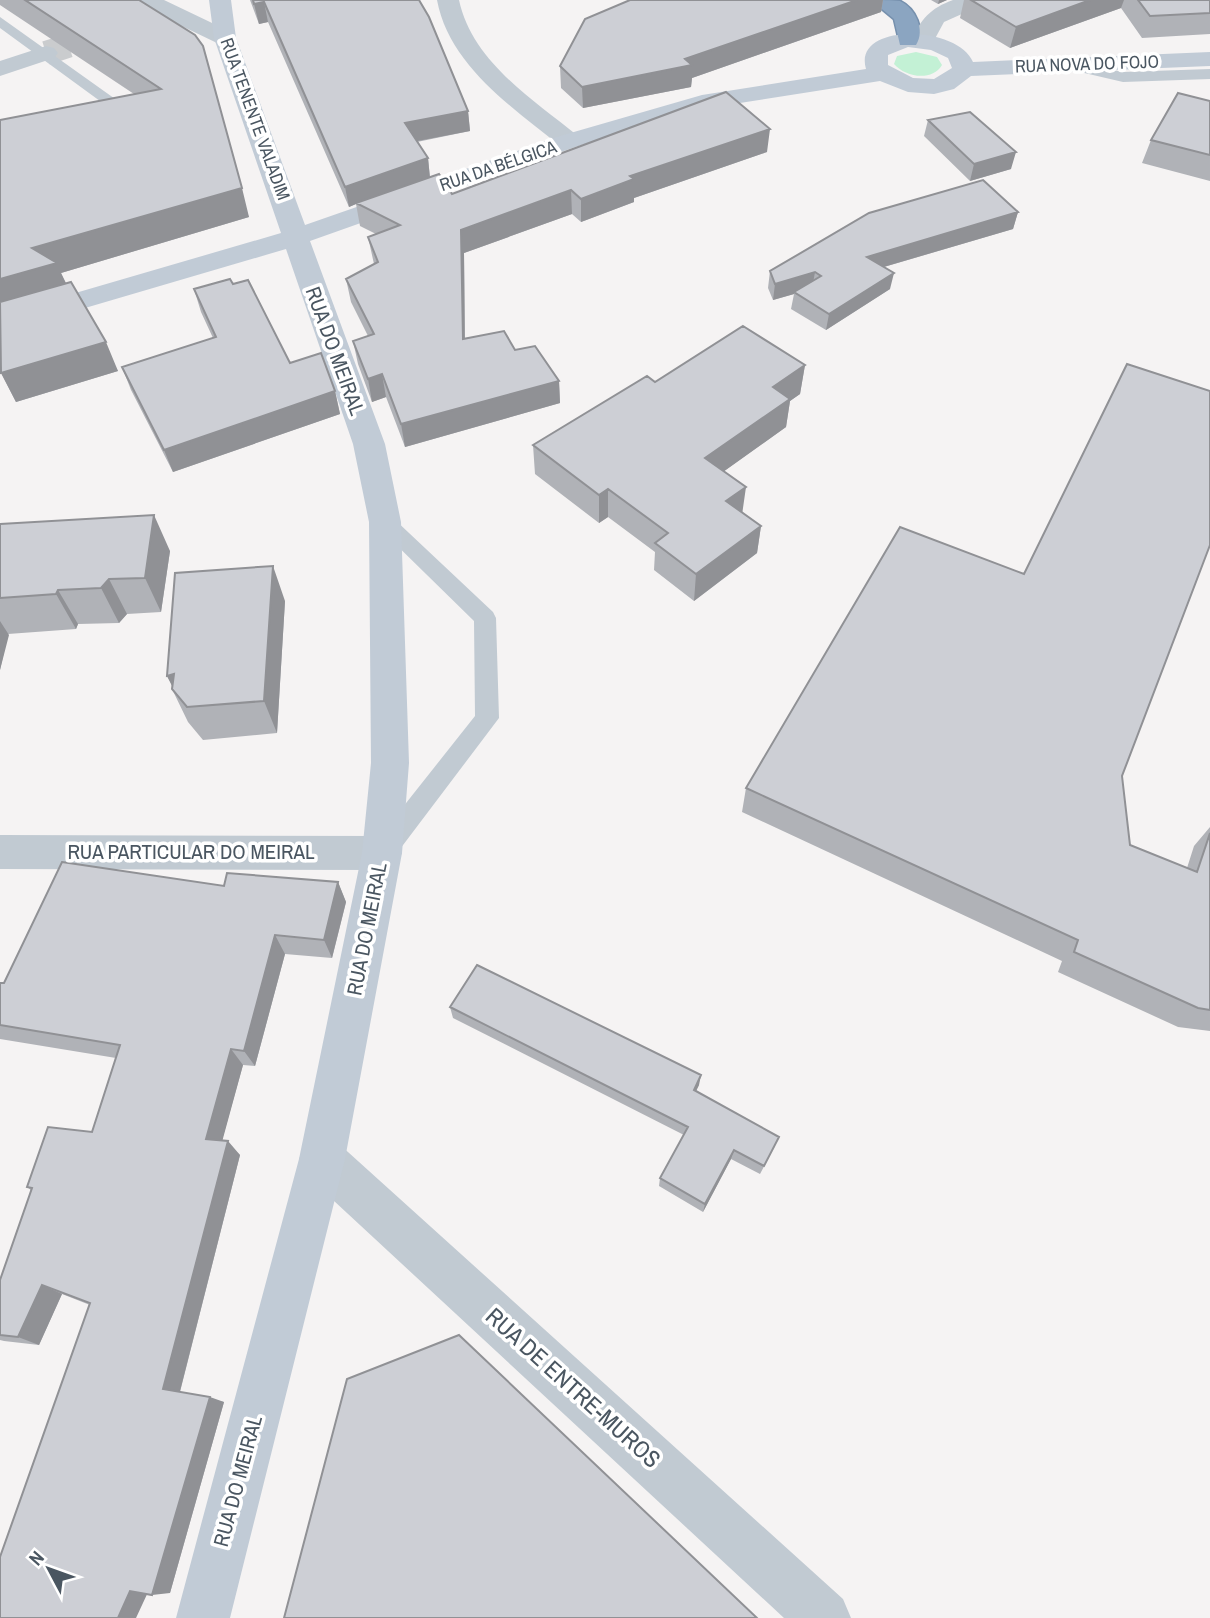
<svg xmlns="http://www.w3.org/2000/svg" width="1210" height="1618" font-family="'Archivo Narrow',sans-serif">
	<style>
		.green { fill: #c3f1d5 }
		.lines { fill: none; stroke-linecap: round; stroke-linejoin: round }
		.street-tunnel { stroke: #caccce; stroke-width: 24; stroke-dasharray: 24 12; stroke-linecap: butt }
		.highway-casing { stroke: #7690ad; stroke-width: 3 }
		.lane { fill: #c1cad2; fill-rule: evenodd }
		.street { fill: #c1cad2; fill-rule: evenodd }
		.secondary { fill: #c1cbd6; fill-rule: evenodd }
		.highway { fill: #8ba5c1; fill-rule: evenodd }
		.wall { fill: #b0b2b7 }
		.shaded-wall { fill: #909195 }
		.building { fill: #cdcfd5; stroke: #909195; stroke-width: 2 }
		.labels { text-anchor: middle; stroke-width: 7; stroke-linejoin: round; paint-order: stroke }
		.far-street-label { font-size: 18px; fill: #4a5661; stroke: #fff }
		.street-label { font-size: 21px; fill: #4a5661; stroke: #fff }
		.near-street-label { font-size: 24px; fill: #4a5661; stroke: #fff }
	</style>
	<rect width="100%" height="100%" fill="#f5f3f3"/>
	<path class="green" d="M 916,52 L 937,57 L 942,65 C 932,82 905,77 894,64 L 897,56 Z"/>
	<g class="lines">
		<path class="street-tunnel" d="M 46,53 L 114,31"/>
		<g class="highway-casing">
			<path id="highway" d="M 871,0 C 880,0 892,0 900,1 C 915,8 926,30 916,45 L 900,45 L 894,19 Z"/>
		</g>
		<path class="lane" d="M 0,17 L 125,106 L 125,112 L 115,112 L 0,28 Z
			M 1068,61 L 1123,72 L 1210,69 L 1210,79 L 1123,82 L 1063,68 L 1061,65 Z
			M 385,515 L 392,517 L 493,612 L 496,618 L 499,718 L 394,857 L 385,860 L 376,857 L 372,849 L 376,841 L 475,716 L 474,621 L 378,527 L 375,522 L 378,517 Z"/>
		<path class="street" d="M 135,0 L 164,0 L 233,33 L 236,38 L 233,43 L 217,43 L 138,5 Z
			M 437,0 L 459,0 C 472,61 532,99 578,136 L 582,141 L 578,146 L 560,146 C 512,107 449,65 437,0 Z
			M 953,0 L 985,0 L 982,5 L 944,22 L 931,46 L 915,46 L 912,41 C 920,19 931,8 953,0 Z
			M 46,46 L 54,48 L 58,53 L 54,58 L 0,76 L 0,61 Z
			M 0,835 L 382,836 L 396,841 L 402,853 L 396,865 L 382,870 L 0,869 Z
			M 322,1136 L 338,1143 L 843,1599 L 851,1618 L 784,1618 L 306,1175 L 299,1159 L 306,1143 Z"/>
		<path class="secondary" d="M 209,0 L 231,0 L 236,38 L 305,225 L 560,136 L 702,95 L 866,69 C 852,22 958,25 973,62 L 1210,52 L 1210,66 L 971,76 L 954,89 L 934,94 L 908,92 L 880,81 L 714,107 L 578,146 L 310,241 L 385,444 L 401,522 L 409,763 L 402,853 L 345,1159 L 230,1618 L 176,1618 L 299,1159 L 362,853 L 371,763 L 369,522 L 353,444 L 286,249 L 0,333 L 0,315 L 281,233 L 214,38 ZM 908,47 L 931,50 L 948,58 L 952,68 L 934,79 L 913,78 L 888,65 L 888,55 Z"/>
		<use href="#highway" class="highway"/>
	</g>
	<path class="wall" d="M 0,0 L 139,0 L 249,217 L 61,273 L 66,283 L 118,371 L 16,402 L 0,371 L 134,94 L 0,5 Z
		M 250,0 L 419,0 L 468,111 L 470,131 L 417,142 L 428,158 L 430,177 L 452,194 L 767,152 L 634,198 L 634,202 L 581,222 L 572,214 L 464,253 L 465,339 L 515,350 L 559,381 L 560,403 L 405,447 L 386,397 L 372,402 L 358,364 L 353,341 L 368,336 L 351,302 L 346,279 L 374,264 L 368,237 L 376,234 L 360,226 L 356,204 L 349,207 L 268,22 L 259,24 Z
		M 630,0 L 883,0 L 881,12 L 692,78 L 691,87 L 583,108 L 561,88 L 560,66 Z
		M 931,0 L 947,0 L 938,4 Z
		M 964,0 L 1210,0 L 1210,34 L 1142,38 L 1121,8 L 1010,48 L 960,18 Z
		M 1210,101 L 1210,181 L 1142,163 L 1151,140 Z
		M 928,120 L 1011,169 L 970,181 L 924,136 Z
		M 1018,212 L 1013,229 L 884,267 L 890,289 L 826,330 L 791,309 L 794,294 L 773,300 L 768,288 L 770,271 Z
		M 194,289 L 290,363 L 335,391 L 340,414 L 173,472 L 131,390 L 122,367 L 213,338 L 201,312 Z
		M 805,365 L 800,394 L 790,401 L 786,427 L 724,471 L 742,512 L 761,526 L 757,553 L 694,601 L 654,570 L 655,552 L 608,517 L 599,523 L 535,474 L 533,445 L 655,382 Z
		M 0,524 L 170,551 L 161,612 L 127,614 L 119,623 L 78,624 L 76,629 L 8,634 L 0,670 Z
		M 285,601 L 277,733 L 203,740 L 188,722 L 172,689 L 172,686 L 167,676 Z
		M 1122,776 L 1130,845 L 1187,868 L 1194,846 L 1210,827 L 1210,1031 L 1178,1027 L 1058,972 L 1062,961 L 742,812 L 746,788 Z
		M 338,882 L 346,902 L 332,958 L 285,954 L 255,1066 L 243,1065 L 222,1140 L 240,1155 L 180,1392 L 224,1402 L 170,1593 L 90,1305 L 62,1294 L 39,1345 L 4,1341 L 0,1340 L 0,1280 L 31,1190 L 27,1187 L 92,1132 L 116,1058 L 0,1039 L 0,983 L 4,983 L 224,886 Z
		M 450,1007 L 699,1085 L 696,1091 L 775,1146 L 760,1174 L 731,1159 L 703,1212 L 659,1186 L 660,1178 L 684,1135 L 453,1018 Z"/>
	<path class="shaded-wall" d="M 857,0 L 883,0 L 881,12 L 692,78 L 691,87 L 583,108 L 582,87 L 685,59 Z
		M 939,0 L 947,0 L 938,4 Z
		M 1090,0 L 1124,0 L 1121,8 L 1010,48 L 1016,27 Z
		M 264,2 L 268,22 L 259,24 L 254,4 Z
		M 468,111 L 470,131 L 407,143 L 405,123 Z
		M 770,129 L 767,152 L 634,198 L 634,202 L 581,222 L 581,199 L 630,176 Z
		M 1016,152 L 1011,169 L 970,181 L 974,164 Z
		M 428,158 L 430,179 L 356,203 L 356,204 L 349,207 L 345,187 Z
		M 242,188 L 249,217 L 61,273 L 70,292 L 0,313 L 0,279 L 32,248 Z
		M 571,190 L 572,214 L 464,253 L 465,363 L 463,339 L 461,230 Z
		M 1018,212 L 1013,229 L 863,273 L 867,257 Z
		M 815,272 L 812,289 L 794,292 L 794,294 L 773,300 L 775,284 Z
		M 894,273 L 890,289 L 826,330 L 829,314 Z
		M 106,342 L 118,371 L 16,402 L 1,373 Z
		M 805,365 L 800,394 L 790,401 L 786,427 L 702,487 L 705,458 L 773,387 Z
		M 382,374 L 386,397 L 372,402 L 368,379 Z
		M 559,381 L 560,403 L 405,447 L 401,424 Z
		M 335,391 L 340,414 L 173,472 L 164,450 Z
		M 746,487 L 742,515 L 726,501 Z
		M 608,489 L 608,517 L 599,523 L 599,495 Z
		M 154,515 L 170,551 L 161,612 L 145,578 Z
		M 761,526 L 757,553 L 694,601 L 696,574 Z
		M 273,566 L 285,601 L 277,733 L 264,701 Z
		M 109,579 L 127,614 L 119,623 L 101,588 Z
		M 58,590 L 78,624 L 76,629 L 56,594 Z
		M 0,621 L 9,635 L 0,670 Z
		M 174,674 L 177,695 L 167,676 Z
		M 338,882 L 346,902 L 332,958 L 324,940 Z
		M 275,935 L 285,954 L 255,1066 L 244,1051 Z
		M 231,1049 L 243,1065 L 219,1153 L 206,1139 Z
		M 701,1075 L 699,1085 L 692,1099 L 694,1090 Z
		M 228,1141 L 240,1155 L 179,1395 L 163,1389 Z
		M 734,1150 L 731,1159 L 703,1212 L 705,1204 Z
		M 42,1285 L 62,1294 L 39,1345 L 18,1337 Z
		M 210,1397 L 224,1402 L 170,1593 L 152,1595 Z
		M 149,1590 L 136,1618 L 118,1618 L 130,1591 Z"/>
	<path class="building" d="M 25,0 L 139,0 L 195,35 L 203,46 L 242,188 L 32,248 L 57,263 L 0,279 L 0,120 L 161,89 Z
		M 253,0 L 419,0 L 429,17 L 468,111 L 405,123 L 428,158 L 345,187 L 264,2 L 254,4 Z
		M 630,0 L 857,0 L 685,59 L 692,65 L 582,87 L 560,66 L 585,19 Z
		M 971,0 L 1090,0 L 1016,27 Z
		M 1138,0 L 1210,0 L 1210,13 L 1150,16 Z
		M 726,92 L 770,129 L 630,176 L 634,179 L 581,199 L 571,190 L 461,230 L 463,339 L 504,331 L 515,350 L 535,346 L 559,381 L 401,424 L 382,374 L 368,379 L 353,341 L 374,334 L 346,279 L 378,262 L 368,237 L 400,225 L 356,203 L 439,174 L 452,194 Z
		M 1178,93 L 1210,101 L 1210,155 L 1151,140 Z
		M 970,112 L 1016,152 L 974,164 L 928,120 Z
		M 983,180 L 1018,212 L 867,257 L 894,273 L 829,314 L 794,292 L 821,276 L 815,272 L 775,284 L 770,271 L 869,213 Z
		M 230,279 L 233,284 L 248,280 L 290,363 L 321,353 L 335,391 L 164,450 L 122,367 L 216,337 L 194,289 Z
		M 71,282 L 106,342 L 1,373 L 0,302 Z
		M 743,326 L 805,365 L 773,387 L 790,399 L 705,458 L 746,487 L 726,501 L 761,526 L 696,574 L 655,543 L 668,533 L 608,489 L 599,495 L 533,445 L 647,376 L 655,382 Z
		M 1127,364 L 1210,391 L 1210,545 L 1122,776 L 1130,845 L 1197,872 L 1210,833 L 1210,1010 L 1198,1008 L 1074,952 L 1078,940 L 746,788 L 900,527 L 1024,574 Z
		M 154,515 L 145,578 L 109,579 L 101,588 L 58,590 L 56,594 L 0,598 L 0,524 Z
		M 273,566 L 264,701 L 187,707 L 172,689 L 174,674 L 167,676 L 175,573 Z
		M 62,862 L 224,886 L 227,873 L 338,882 L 324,940 L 275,935 L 244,1051 L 231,1049 L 206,1139 L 228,1141 L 163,1389 L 210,1397 L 152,1595 L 130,1591 L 118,1618 L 0,1618 L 0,1557 L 90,1303 L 42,1285 L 18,1337 L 0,1335 L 0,1280 L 32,1188 L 27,1187 L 48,1127 L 92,1132 L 120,1045 L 0,1025 L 0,983 L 4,983 Z
		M 477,965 L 701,1075 L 694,1090 L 779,1137 L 764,1166 L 734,1150 L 705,1204 L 660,1178 L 688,1127 L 450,1007 Z
		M 459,1335 L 757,1618 L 284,1618 L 347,1379 Z"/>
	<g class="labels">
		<g class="far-street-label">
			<text transform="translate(1087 64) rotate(-2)" y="6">RUA NOVA DO FOJO</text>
			<text transform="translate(255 119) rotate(70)" y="6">RUA TENENTE VALADIM</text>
			<text transform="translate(498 166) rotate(-19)" y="6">RUA DA BÉLGICA</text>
		</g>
		<g class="street-label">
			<text transform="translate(335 351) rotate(70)" y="7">RUA DO MEIRAL</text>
			<text x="191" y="859">RUA PARTICULAR DO MEIRAL</text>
			<text transform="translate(367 929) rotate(-79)" y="7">RUA DO MEIRAL</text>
			<text transform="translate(238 1481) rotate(-75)" y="7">RUA DO MEIRAL</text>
		</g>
		<g class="near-street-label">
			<text transform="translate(573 1388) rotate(42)" y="8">RUA DE ENTRE-MUROS</text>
		</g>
	</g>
	<g transform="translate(49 1569) rotate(311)" stroke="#ffffff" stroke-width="5" paint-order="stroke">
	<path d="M0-5L12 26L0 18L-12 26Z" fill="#4a5661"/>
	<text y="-10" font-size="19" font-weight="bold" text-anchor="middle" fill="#4a5661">N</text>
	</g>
</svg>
